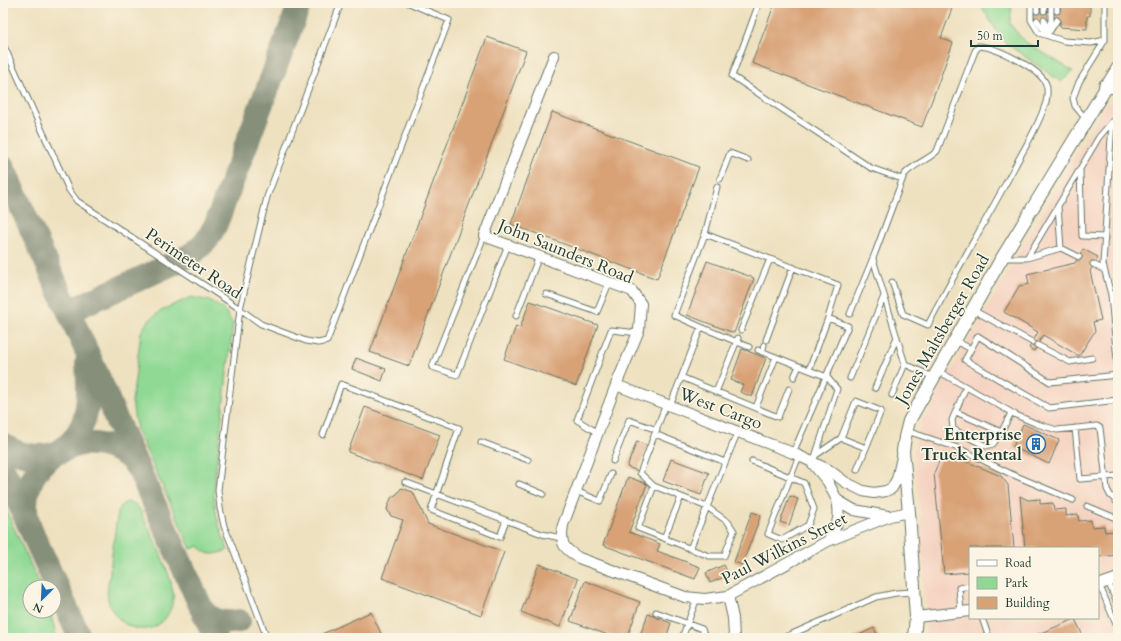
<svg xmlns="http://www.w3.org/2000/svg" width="1121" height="641" font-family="Cardo,serif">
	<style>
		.built { fill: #f5d3c1; fill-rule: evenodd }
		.green { fill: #90d994; stroke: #588b64 }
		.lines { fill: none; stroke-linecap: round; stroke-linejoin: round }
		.taxiway { stroke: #868f7a; stroke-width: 24 }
		.building { fill: #d8a176 }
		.service-casing { stroke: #677665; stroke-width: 7 }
		.minor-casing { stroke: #677665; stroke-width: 12 }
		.tertiary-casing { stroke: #677665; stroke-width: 14 }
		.secondary-casing { stroke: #677665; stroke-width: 16 }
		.service { stroke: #fff; stroke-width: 5 }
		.minor { stroke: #fff; stroke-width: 10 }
		.tertiary { stroke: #fff; stroke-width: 12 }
		.secondary { stroke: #fff; stroke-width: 14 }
		.labels { text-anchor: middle; stroke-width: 3.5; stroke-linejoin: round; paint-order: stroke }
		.street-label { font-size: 17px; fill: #1f3d34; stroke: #fcf5e5 }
		.poi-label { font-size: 17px; font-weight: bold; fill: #1f3d34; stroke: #fcf5e5; text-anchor: end }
	</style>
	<rect width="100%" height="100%" fill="#fcf5e5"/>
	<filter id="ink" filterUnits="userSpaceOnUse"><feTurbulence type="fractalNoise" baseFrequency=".025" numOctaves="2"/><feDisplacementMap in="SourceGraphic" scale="8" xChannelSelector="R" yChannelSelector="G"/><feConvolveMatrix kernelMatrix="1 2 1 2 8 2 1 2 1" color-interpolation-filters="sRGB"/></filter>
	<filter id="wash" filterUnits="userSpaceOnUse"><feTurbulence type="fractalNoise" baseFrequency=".012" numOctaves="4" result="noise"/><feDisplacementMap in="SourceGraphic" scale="16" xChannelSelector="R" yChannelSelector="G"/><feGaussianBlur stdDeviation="0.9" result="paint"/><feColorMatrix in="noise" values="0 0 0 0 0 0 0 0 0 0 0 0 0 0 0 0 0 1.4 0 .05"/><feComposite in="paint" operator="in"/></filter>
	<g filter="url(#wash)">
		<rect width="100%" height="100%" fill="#eee1c0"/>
		<path class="built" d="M 1106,103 L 1118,105 L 1118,638 L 927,638 L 920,511 L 913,454 L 921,422 ZM 970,548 L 1098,548 L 1098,618 L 970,618 Z"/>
		<path class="green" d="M 979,3 L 1012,3 L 1010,24 L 1024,41 L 1073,71 L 1061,82 L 1003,41 Z
			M 191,297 L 211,301 L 225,311 L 233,324 L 214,484 C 213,508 219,528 228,550 C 217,554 207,558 199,546 L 191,549 L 136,428 L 137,427 C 133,418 134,409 132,402 L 141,332 C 152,311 170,307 191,297 Z
			M 127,502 L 135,504 L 139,508 C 150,532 170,568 173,593 C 174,601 171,609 167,616 C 150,641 114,628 108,599 C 106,590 109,580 110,571 C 112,551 115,531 118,511 L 123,504 Z
			M 3,504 L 41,587 L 30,587 L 30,611 L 50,611 L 57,638 L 3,638 Z"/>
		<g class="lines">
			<path class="taxiway" d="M 3,167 L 106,394 L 115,417 L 215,638
				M 69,311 L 181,260 L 193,253 L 207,240 L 216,224 L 300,3
				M 3,445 C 16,453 32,458 48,455 C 58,454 67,448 77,445 C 96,441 125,448 136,466
				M 3,468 L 80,638
				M 32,532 C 30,527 28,522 27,517 C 23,497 31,472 48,459 C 60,449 71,446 79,431 C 91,410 88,385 87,362
				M 201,608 C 211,622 223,624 239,621"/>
		</g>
		<g id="blocks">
			<path class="building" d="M 775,3 L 954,3 L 941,38 L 953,43 L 922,127 L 752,63 Z
				M 1060,3 L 1090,4 L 1090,16 L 1087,16 L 1087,29 L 1060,27 L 1060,20 L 1034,20 L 1034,11 L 1060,11 Z
				M 487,37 L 526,51 L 409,366 L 370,352 Z
				M 552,112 L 699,167 L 657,279 L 511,224 Z
				M 1083,249 L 1098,257 L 1090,271 L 1101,320 L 1093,322 L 1095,331 L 1079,356 L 1043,335 L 1034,351 L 1029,348 L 1038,332 L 1004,312 L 1019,286 L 1029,284 L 1027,274 L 1075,263 Z
				M 707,261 L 754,278 L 734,333 L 687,315 Z
				M 530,301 L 598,325 L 576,386 L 504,359 L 516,326 L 520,328 Z
				M 742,349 L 766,358 L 752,397 L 740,392 L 743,385 L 731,380 Z
				M 356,358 L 386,369 L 382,381 L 352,369 Z
				M 365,407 L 440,435 L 423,480 L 348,452 Z
				M 1023,424 L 1059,440 L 1049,464 L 1013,447 Z
				M 637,441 L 648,446 L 638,471 L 627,467 Z
				M 943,452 L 1001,476 L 1008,485 L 1014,548 L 970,548 L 970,572 L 944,574 L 934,473 Z
				M 671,459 L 709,473 L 701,495 L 663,481 Z
				M 628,477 L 647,484 L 629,532 L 660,544 L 657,551 L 700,567 L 695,579 L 603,545 Z
				M 401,488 L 413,492 L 428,524 L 504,552 L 481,615 L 382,578 L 403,520 L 391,516 L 387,509 L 391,498 L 398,493 Z
				M 790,496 L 798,499 L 789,525 L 780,522 Z
				M 1020,496 L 1028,500 L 1040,499 L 1040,504 L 1053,503 L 1054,510 L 1066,509 L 1066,516 L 1078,514 L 1079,521 L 1091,520 L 1092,527 L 1104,526 L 1105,532 L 1117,531 L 1118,555 L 1098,557 L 1098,548 L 1025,548 Z
				M 752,512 L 761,515 L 742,565 L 734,562 Z
				M 539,564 L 578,579 L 560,627 L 521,612 Z
				M 724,565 L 729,575 L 710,583 L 706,573 Z
				M 585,581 L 640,602 L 627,638 L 616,638 L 570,621 Z
				M 371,612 L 383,638 L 324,638 L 322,634 Z
				M 648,614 L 671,623 L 666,638 L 639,638 Z
				M 1075,619 L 1084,638 L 1037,638 L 1036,635 Z
				M 874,628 L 879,638 L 853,638 Z"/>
		</g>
	</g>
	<g filter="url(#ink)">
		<use href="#blocks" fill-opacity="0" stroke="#677665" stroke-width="1"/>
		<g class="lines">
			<g class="service-casing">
				<path id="service" d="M 341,3 L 267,197 L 240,309 L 261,324 L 306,341 L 318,343 L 327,341 L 449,20 L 409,3
					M 759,3 L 732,76 L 871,168 L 902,179
					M 1031,3 L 1031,20 L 1039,33 L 1064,41 L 1091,43 L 1105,40
					M 1037,3 L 1037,11
					M 1044,3 L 1044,11
					M 1057,11 L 1057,3
					M 1037,20 L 1047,35
					M 1044,20 L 1047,32
					M 1050,31 L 1057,20
					M 1047,35 L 1051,20 L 1051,3
					M 3,44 L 69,190 L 77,201 L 240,309 L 218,490 L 220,508 L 224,526 L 231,543 L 267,638
					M 1086,119 L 1075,106 L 1073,98 L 1079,82 L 1105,40 L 1105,3
					M 1080,170 L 1082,236 L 1105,237
					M 720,179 L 730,153 L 748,160
					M 705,234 L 717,187
					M 484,236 L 432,367 L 457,375 L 508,245
					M 1061,248 L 1079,257
					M 1003,258 L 1027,258 L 1099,137 L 1112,122 L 1103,264 L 1111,295
					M 1027,258 L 1061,248 L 1058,206
					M 873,259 L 905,364 L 933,377
					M 1093,264 L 1104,270
					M 546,294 L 597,312 L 609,283
					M 1118,295 L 1111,295 L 1118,371
					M 973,310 L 1032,342
					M 850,314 L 875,253 L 904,175 C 913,164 927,161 937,151 L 975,51 L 979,46 C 995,47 1040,68 1046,84 C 1048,89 1047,101 1045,105 C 1038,127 1025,147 1014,168 C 986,221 955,272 928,325 L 903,314 L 892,282
					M 516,316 L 539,256
					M 701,327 L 674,315 L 705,234 L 838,285 L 828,318 L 848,326 L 793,453
					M 741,330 L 770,259
					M 766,340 L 793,267
					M 956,341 L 971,349
					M 1037,345 L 1070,362 L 1092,358
					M 758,350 L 827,377 L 837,389 L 813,463
					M 762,352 L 764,345
					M 809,370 L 828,318
					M 938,371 L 1016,415 L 1037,424 L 1057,430 L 1097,426 L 1100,428 L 1107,489 L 1110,495 L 1118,503
					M 1118,375 L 1050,382 L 978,336 L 965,360 L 1049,408 L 1118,400
					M 681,377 L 778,417 L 789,389
					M 794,377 L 799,366
					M 850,378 L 884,296
					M 966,387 L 952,420 L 953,429 L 958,432 L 986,446 L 993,444 L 1002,431 L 1011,413
					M 875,388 L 897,337
					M 716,392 L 738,338
					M 892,395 L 905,364
					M 856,401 L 881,411 L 866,448 L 841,438 Z
					M 666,404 L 640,473 L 654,486 L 707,507 L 738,431
					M 670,406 L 701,327 L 749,347
					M 756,407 L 776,357
					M 956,412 L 1001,432
					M 1075,428 L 1080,479 L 1118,476
					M 907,431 L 958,448 L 1009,473 L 1073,500
					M 598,433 L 577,420 L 611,330 L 638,333
					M 655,434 L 725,462
					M 323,435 L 341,384 L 459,428 L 431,510 L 500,537 L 506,520
					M 481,442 L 528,460
					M 816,455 L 841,438
					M 613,461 L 629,420 L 657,430
					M 752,461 L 804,483 L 814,509 L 808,525 L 782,540 L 768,534 L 799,456
					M 857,470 L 866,448
					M 405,482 L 542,534 L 561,538
					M 519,484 L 543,494
					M 654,486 L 638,528 L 709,556 L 724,556 L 734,531 L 728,522 L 707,507 L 690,549
					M 576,491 L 600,501 L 611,474
					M 1087,506 L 1118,519
					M 664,538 L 681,497
					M 1108,581 L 1118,606
					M 1099,584 L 1118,629
					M 656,612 L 702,629 L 705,638
					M 961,612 L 959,588 L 970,586
					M 982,618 L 989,638
					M 682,638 L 697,598
					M 783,638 L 876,597 L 896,593 L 914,592"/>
			</g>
			<g class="minor-casing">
				<path id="minor" d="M 554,56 L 484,236 L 632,291 L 641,304 L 639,330 L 616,385 L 563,525 C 560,544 563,548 579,558 L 685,597 L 705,599 L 728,596 L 828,541 L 890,516 L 909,512
					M 616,385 L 793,453 L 829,470 L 845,482 L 863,491 L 874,493 L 886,491 L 892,488 L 897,479 L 902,457
					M 813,464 L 828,482 L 837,500 L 854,510 L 888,516
					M 828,541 C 837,526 841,518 837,500
					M 1098,585 L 1118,578
					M 728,596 L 733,618 L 734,638
					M 916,617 L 970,611"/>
			</g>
			<g class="tertiary-casing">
				<path id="tertiary" d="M 914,638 L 916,617 L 909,512 L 903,451 L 905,437 L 909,421 L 999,263 L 1118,68"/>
			</g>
			<g class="secondary-casing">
				<path id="secondary" d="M 1106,86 L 1118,86"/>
			</g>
			<use href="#service" class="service"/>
			<use href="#minor" class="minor"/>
			<use href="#tertiary" class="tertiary"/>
			<use href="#secondary" class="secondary"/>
		</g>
	</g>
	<defs>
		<g id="building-ring" transform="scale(1)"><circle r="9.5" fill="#fcf5e5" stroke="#1f6fb2" stroke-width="1.5"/><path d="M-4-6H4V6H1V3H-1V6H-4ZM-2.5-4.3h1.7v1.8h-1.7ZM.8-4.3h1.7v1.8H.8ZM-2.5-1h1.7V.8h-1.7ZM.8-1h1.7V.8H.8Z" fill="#1f6fb2"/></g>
	</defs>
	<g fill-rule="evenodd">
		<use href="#building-ring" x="1036" y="444"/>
	</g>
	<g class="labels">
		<g class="street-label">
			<text transform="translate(566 251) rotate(22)" y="6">John Saunders Road</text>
			<text transform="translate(194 263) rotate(34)" y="6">Perimeter Road</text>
			<text transform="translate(942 329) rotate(-60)" y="6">Jones Maltsberger Road</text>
			<text transform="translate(721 408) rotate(21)" y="6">West Cargo</text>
			<text transform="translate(784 548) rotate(-27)" y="6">Paul Wilkins Street</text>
		</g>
		<g class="poi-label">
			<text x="1022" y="440">Enterprise<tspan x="1022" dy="20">Truck Rental</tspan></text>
		</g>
	</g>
	<rect width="1121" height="641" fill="none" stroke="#fcf5e5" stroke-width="16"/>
	<rect x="969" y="547" width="130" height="72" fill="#fcf5e5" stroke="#a4ab9e"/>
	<rect x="977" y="560" width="20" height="6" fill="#ffffff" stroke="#a4ab9e"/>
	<text x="1005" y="567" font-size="12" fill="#1f3d34">Road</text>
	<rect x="977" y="577" width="20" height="12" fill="#90d994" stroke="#a4ab9e"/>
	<text x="1005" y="587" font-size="12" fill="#1f3d34">Park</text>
	<rect x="977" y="597" width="20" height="12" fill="#d8a176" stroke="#a4ab9e"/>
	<text x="1005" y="607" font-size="12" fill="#1f3d34">Building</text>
	<g transform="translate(42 599) rotate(204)"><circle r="19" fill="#fcf5e5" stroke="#a4ab9e"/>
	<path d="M0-3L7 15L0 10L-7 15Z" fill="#1f6fb2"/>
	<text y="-6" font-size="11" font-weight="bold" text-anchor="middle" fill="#1f3d34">N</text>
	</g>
	<path d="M971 40v6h67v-6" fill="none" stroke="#1f3d34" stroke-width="2"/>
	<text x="977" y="40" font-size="12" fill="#1f3d34" stroke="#fcf5e5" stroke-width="3" paint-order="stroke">50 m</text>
</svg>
